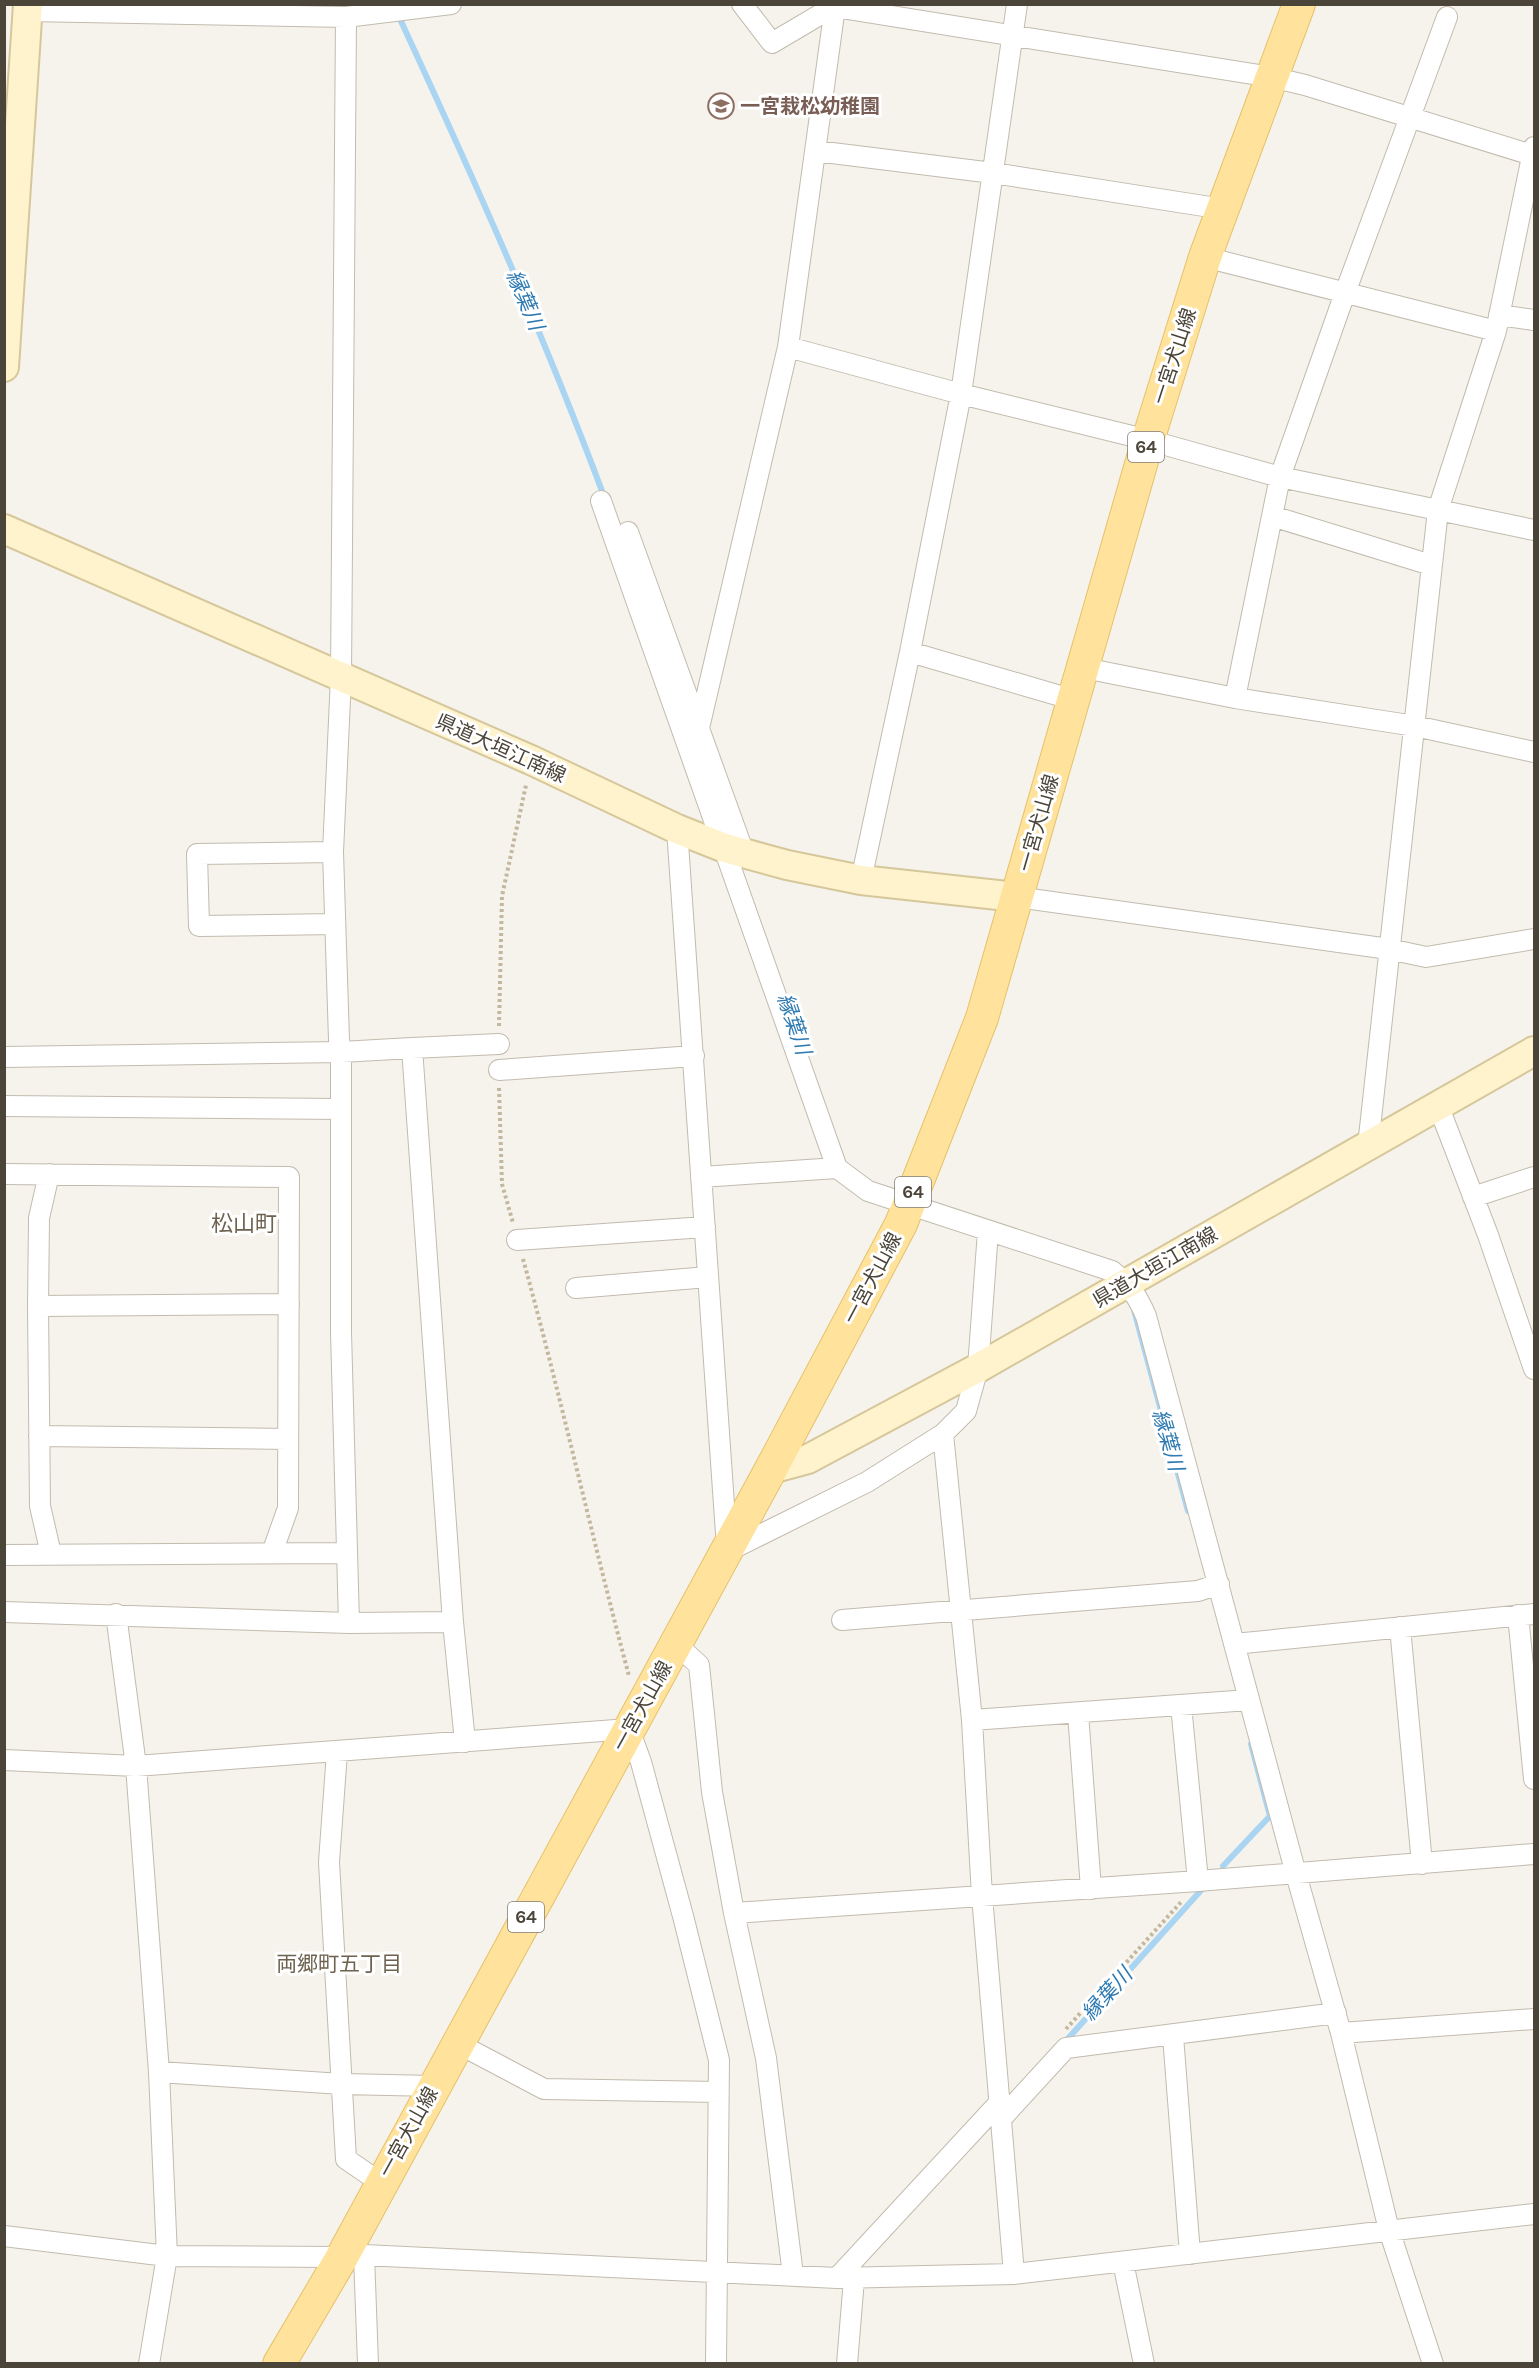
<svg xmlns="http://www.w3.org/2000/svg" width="1539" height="2368" font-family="Karla,'Noto Sans JP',sans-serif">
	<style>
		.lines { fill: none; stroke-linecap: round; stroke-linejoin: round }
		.stream { stroke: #a9d4f2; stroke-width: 6 }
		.street-casing { stroke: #c2bbae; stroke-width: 22 }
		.secondary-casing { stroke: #d6c79b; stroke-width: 32 }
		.primary-casing { stroke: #e6c16a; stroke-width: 34 }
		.path { stroke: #c4b79f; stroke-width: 4; stroke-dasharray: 3 3; stroke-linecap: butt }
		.street { stroke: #fff; stroke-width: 20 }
		.secondary { stroke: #fff3cd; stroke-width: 28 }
		.primary { stroke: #ffe39c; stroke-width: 32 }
		.labels { text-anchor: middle; stroke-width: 6; stroke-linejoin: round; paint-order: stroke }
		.shield { fill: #fff; stroke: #817c74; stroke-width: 1.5 }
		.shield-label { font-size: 18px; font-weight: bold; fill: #4b4439 }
		.education-label { font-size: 20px; font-weight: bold; fill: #785e54; stroke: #fff; text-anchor: start }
		.street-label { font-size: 20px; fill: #4b4439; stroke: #fff }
		.water-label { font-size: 21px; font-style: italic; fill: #2e7ab2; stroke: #fff }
		.neighbourhood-label { font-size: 21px; fill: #6e6250; stroke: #fff }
		.quarter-label { font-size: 22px; fill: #6e6250; stroke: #fff }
	</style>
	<rect width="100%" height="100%" fill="#f6f3ec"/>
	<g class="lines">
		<path class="stream" d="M 400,19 C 473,177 544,335 605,499
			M 1134,1310 L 1188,1511
			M 1223,1866 L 1270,1816 L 1251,1744
			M 1064,2043 L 1204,1887"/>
		<g class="street-casing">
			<path id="street" d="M 742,4 L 772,43 L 838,4
				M 27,11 L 346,17 L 451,4
				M 346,17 L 341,677 L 333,852 L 339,1040 L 341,1052 L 341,1332 L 349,1623
				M 816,151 L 993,173 L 1223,209
				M 1205,257 L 1496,331
				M 1499,315 L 1534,320
				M 788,347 L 961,394 L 1148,440 L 1280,477 L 1534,530
				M 601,501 L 837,1168 L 868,1191 L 1112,1271 C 1130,1286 1137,1295 1146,1316 L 1296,1874 L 1341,2033 L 1389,2230 L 1433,2364
				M 1272,516 L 1431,565
				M 628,532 L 745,856
				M 910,652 L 1074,700
				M 1084,668 L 1235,698 L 1415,726 L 1534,752
				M 1235,698 L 1280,477 L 1345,293 L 1447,17
				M 684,733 L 699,728 L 788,347 L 835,7 L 1271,77 L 1305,85 L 1532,155
				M 677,829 L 727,1548
				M 333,852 L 197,854 L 199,926 L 335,924
				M 861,880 L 910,652 L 961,394 L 1017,4
				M 1016,897 L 1389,949 L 1426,957 L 1534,939
				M 412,1048 L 499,1044
				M 4,1057 L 341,1052 L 412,1048 L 453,1622
				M 499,1070 L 694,1056
				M 1438,1105 L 1488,1235 L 1534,1369
				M 4,1106 L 341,1109
				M 1368,1146 L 1438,510 L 1496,331 L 1534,147
				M 4,1174 L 289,1177 L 288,1508 L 272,1553
				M 49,1174 L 39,1218 L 38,1306 L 40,1506 L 51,1554
				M 701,1177 L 837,1168
				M 1473,1197 L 1534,1177
				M 517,1240 L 705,1227
				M 576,1288 L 708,1277
				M 38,1306 L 289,1304
				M 943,1434 L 972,1720 L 982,1896 L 1014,2274
				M 39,1436 L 288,1439
				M 726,1552 L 867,1482 L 943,1434 L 966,1411 L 978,1368 L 988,1231
				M 4,1555 L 347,1553
				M 4,1612 L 349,1623 L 453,1622 L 465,1742
				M 116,1614 L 136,1766 L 159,2072 L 167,2256 L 149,2364
				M 1518,1615 L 1534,1779
				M 842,1620 L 1198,1591 L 1219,1584
				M 1400,1627 L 1422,1864
				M 676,1644 L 699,1665 L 712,1792 L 734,1913 L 766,2058 L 793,2275
				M 1234,1644 L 1534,1614
				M 1181,1705 L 1198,1881
				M 1078,1713 L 1091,1889
				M 972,1720 L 1249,1700
				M 337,1752 L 329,1862 L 346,2159 L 381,2183
				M 4,1760 L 136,1766 L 629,1729 L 641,1762 L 683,1916 L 719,2060 L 716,2364
				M 734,1913 L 1198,1881 L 1534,1854
				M 1341,2033 L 1534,2019
				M 1173,2036 L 1190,2254
				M 457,2043 L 544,2089 L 718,2092
				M 159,2072 L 342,2084 L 434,2086
				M 1000,2120 L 1066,2048 L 1336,2013
				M 4,2236 L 167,2256 L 342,2257 L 364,2255 L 837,2278 L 1014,2274 L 1534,2214
				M 364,2255 L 368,2364
				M 1123,2262 L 1144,2364
				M 837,2278 L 998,2104
				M 847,2364 L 854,2279"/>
		</g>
		<g class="secondary-casing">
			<path id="secondary" d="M 4,367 L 28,4
				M 4,529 L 531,760 L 677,829 L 725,848 L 787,865 L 861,880 L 1016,897
				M 771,1469 L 808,1459 L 978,1368 L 1534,1051"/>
		</g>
		<g class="primary-casing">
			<path id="primary" d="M 279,2364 L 342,2257 L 771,1469 L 901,1224 L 982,1018 L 1148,440 L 1205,257 L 1299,4"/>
		</g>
		<path class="path" d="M 499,1026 L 502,896 L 526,785
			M 499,1088 L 502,1184 L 513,1223
			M 523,1259 C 561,1397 592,1538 629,1676
			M 1066,2029 L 1182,1901"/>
		<use href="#street" class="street"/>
		<use href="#secondary" class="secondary"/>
		<use href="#primary" class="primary"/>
	</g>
	<defs>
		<g id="school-ring" transform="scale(1.35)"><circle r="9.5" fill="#fff" stroke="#8d6e63" stroke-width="1.5"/><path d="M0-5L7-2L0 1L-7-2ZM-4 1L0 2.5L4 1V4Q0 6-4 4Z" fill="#8d6e63"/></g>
	</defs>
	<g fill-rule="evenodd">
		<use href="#school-ring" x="721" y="106"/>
	</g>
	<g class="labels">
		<g class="shield">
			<rect x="1128" y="432" width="36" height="30" rx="4.5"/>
			<rect x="895" y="1177" width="36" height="30" rx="4.5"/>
			<rect x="508" y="1902" width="36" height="30" rx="4.5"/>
		</g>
		<g class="shield-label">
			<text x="1146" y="453">64</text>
			<text x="913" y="1198">64</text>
			<text x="526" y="1923">64</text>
		</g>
		<g class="education-label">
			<text x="740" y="113">一宮栽松幼稚園</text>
		</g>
		<g class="street-label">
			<text transform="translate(1174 356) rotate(-72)" y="7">一宮犬山線</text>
			<text transform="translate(501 748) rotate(24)" y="7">県道大垣江南線</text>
			<text transform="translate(1038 823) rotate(-74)" y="7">一宮犬山線</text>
			<text transform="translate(1155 1267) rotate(-30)" y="7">県道大垣江南線</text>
			<text transform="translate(872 1278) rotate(-62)" y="7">一宮犬山線</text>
			<text transform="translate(642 1706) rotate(-61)" y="7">一宮犬山線</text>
			<text transform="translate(408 2132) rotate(-61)" y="7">一宮犬山線</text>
		</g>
		<g class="water-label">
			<text transform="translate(525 300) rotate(67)" y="7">縁葉川</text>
			<text transform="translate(794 1024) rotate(71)" y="7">縁葉川</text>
			<text transform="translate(1168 1440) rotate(74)" y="7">縁葉川</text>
			<text transform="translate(1107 1994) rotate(-48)" y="7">縁葉川</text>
		</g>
		<g class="neighbourhood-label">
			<text x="339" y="1971">両郷町五丁目</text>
		</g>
		<g class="quarter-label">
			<text x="244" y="1231">松山町</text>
		</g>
	</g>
	<rect width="1539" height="2368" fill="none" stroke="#4b4439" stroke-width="12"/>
</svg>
